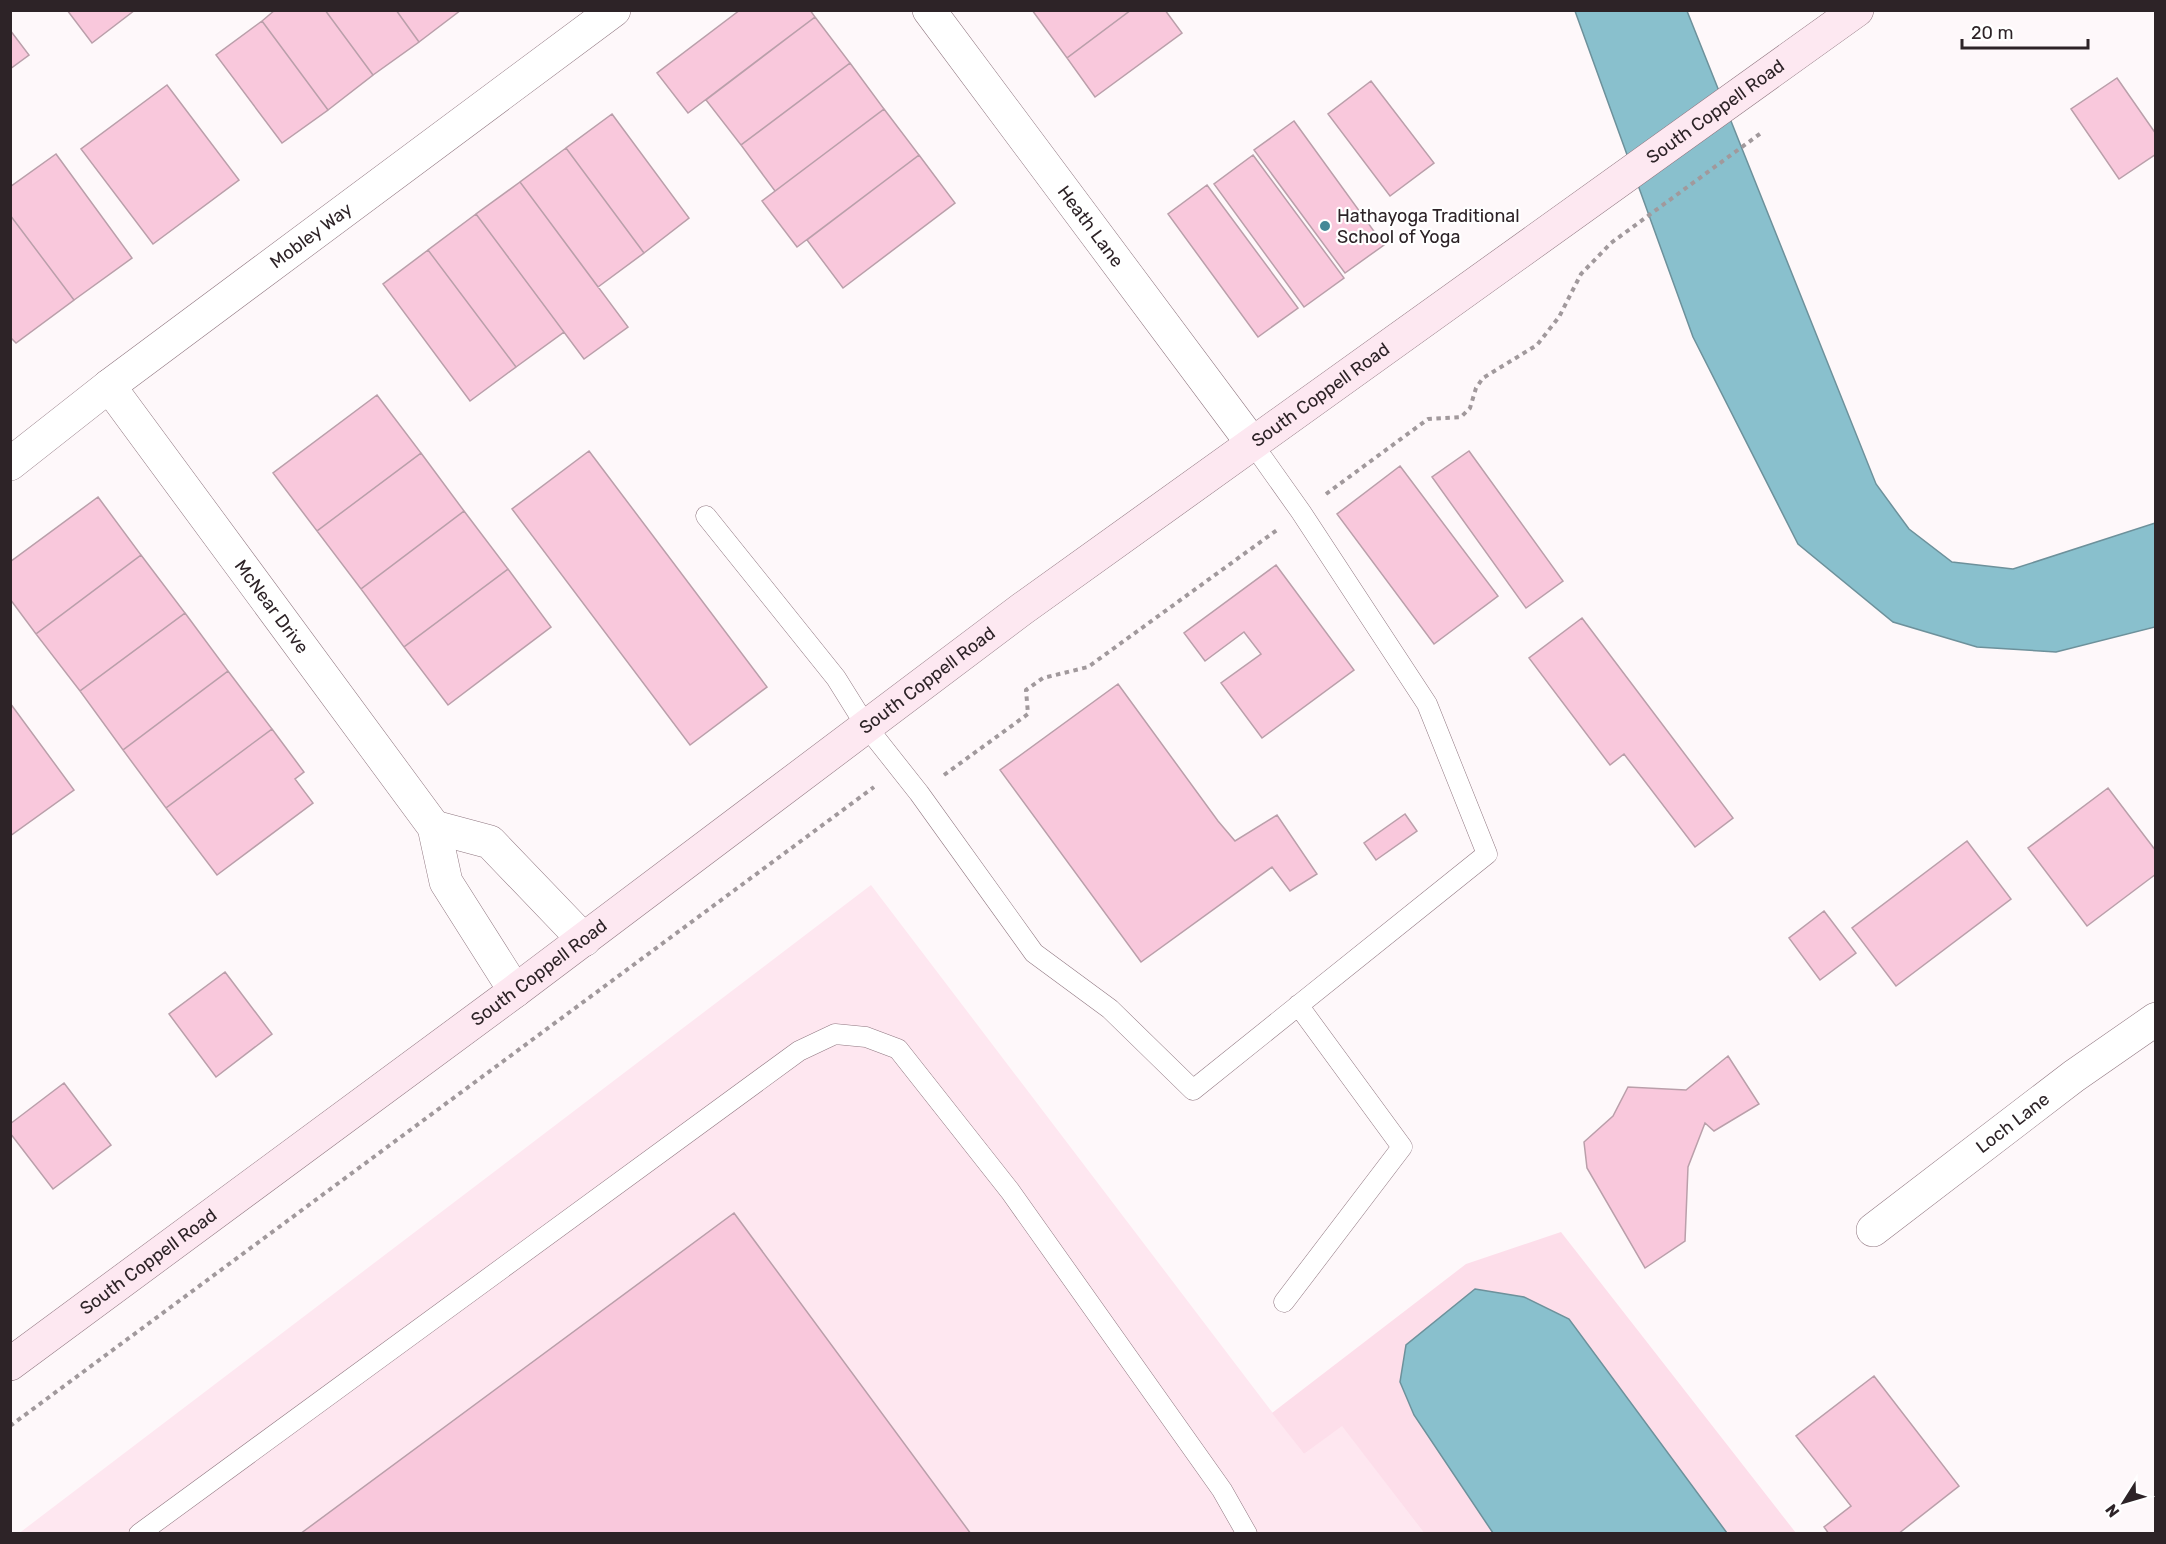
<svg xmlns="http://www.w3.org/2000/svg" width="2166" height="1544" font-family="Rubik,sans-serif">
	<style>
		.built { fill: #fee7f0 }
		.green { fill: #fddeea }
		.water { fill: #89c0cd; stroke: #6d919b; stroke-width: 1.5 }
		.building { fill: #f9c8dc; stroke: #ba9faa; stroke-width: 1.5 }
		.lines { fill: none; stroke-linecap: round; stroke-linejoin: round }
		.lane-casing { stroke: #907781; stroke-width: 21 }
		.street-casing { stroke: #907781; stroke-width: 34 }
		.secondary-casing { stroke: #907781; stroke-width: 34 }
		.path { stroke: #a1999c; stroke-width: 4; stroke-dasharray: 4.5 4.5; stroke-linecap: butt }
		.lane { stroke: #fff; stroke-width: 20 }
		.street { stroke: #fff; stroke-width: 33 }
		.secondary { stroke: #fde8f1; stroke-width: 33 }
		.poi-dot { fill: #448897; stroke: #fff; stroke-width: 2 }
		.labels { text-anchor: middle; stroke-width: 4.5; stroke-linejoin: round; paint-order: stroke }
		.street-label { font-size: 18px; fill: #2d2327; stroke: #fff }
		.poi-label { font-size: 18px; fill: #2d2327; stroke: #fff; text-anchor: start }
	</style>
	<rect width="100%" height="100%" fill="#fef8fa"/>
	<path class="built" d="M 871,885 L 1304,1454 L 1342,1425 L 1424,1533 L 18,1534 Z"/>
	<path class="green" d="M 1561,1232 L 1796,1533 L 1424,1533 L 1342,1426 L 1304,1454 L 1272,1413 L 1466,1264 Z"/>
	<path class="water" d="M 1575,11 L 1687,11 L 1876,484 L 1909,529 L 1952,562 L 2013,569 L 2155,523 L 2155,627 L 2056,652 L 1977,647 L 1893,622 L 1798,544 L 1693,337 Z
		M 1475,1289 L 1524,1297 L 1569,1319 L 1727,1533 L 1493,1533 L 1414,1415 L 1400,1382 L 1406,1345 Z"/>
	<path class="building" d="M 67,10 L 135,10 L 92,43 Z
		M 275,10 L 325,10 L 373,75 L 328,110 L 262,21 Z
		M 325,10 L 396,10 L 419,42 L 373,75 Z
		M 396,10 L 461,10 L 419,42 Z
		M 740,10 L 810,10 L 815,17 L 688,113 L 657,73 Z
		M 1032,10 L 1131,10 L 1067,58 Z
		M 1131,10 L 1165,10 L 1182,33 L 1095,97 L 1067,58 Z
		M 815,17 L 850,63 L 741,145 L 706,100 Z
		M 262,21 L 328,110 L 282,143 L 216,55 Z
		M 10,30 L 29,55 L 10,69 Z
		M 850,63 L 884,109 L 775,191 L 741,145 Z
		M 2117,78 L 2156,134 L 2156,154 L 2119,179 L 2071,109 Z
		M 1371,81 L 1434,163 L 1390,196 L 1328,114 Z
		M 167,85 L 239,180 L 153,244 L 81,149 Z
		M 884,109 L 919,155 L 797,247 L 762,201 Z
		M 612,114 L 689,218 L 644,253 L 566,148 Z
		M 1294,121 L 1384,245 L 1345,273 L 1254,150 Z
		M 566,148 L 644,253 L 598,287 L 520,182 Z
		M 56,154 L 132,258 L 74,300 L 10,215 L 10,187 Z
		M 919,155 L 955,203 L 843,288 L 807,240 Z
		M 1253,155 L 1344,278 L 1304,307 L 1214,184 Z
		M 520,182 L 628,327 L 584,359 L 476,214 Z
		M 1207,185 L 1298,308 L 1258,337 L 1168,214 Z
		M 476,214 L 564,332 L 516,367 L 428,250 Z
		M 10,215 L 74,300 L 16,343 L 10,337 Z
		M 428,250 L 516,367 L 470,401 L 383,284 Z
		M 377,395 L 421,453 L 317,531 L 273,473 Z
		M 589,451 L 767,687 L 690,745 L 512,509 Z
		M 1469,451 L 1563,581 L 1526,608 L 1432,477 Z
		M 421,453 L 464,511 L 361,589 L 317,531 Z
		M 1400,466 L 1498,596 L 1434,644 L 1337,514 Z
		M 98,497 L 141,555 L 36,634 L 10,599 L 10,562 Z
		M 464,511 L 508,569 L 404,647 L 361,589 Z
		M 141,555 L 185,613 L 80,691 L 36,634 Z
		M 1276,565 L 1354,670 L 1262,738 L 1221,683 L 1261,654 L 1244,632 L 1205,661 L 1184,633 Z
		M 508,569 L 551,627 L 448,705 L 404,647 Z
		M 185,613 L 228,671 L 123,750 L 80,691 Z
		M 1582,618 L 1733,818 L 1695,847 L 1624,754 L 1610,765 L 1529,658 Z
		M 228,671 L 272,729 L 166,808 L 123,750 Z
		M 1118,684 L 1218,821 L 1235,841 L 1277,815 L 1317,874 L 1290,891 L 1272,867 L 1141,962 L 1000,770 Z
		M 10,703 L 74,790 L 10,836 Z
		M 272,729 L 304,772 L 295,779 L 313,803 L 217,875 L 166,808 Z
		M 2108,788 L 2156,851 L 2156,874 L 2087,926 L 2028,848 Z
		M 1405,814 L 1417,831 L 1376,860 L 1364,843 Z
		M 1967,841 L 2011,899 L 1896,986 L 1852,928 Z
		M 1824,911 L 1856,953 L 1820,980 L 1789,938 Z
		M 225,972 L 272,1034 L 216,1077 L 169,1014 Z
		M 1728,1056 L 1759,1104 L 1714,1131 L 1705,1123 L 1688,1167 L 1685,1241 L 1645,1268 L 1587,1168 L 1584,1142 L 1613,1116 L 1628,1087 L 1686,1090 Z
		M 64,1083 L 111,1145 L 53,1189 L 10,1133 L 10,1124 Z
		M 734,1213 L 971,1534 L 300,1534 Z
		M 1874,1376 L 1959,1486 L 1898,1534 L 1829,1534 L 1824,1527 L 1851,1506 L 1796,1436 Z"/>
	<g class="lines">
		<g class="lane-casing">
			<path id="lane" d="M 706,516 L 836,678 L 866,726 L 919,793 L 1034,953 L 1110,1009 L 1193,1090 L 1487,854 L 1427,704 L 1301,512 L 1252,443
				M 1284,1302 L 1402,1147 L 1298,1005
				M 139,1534 L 799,1051 L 835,1034 L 866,1037 L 898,1049 L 1010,1191 L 1222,1490 L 1247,1534"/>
		</g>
		<g class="street-casing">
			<g id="street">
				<path id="s1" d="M 929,10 L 1252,443"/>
				<path id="s2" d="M 109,386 L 434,827 L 446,882 L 515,991"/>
				<path id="s3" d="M 10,464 L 109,386 L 614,10"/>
				<path d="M 434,827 L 490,842 L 584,940"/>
				<path id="s4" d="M 1873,1230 L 2074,1076 L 2156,1019"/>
			</g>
		</g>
		<g class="secondary-casing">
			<g id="secondary">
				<path id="s5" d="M 10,1364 L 515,991 L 1022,609 L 1857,10"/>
			</g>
		</g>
		<path class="path" d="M 1326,494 L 1428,419 L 1461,417 L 1470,408 L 1476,388 L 1483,378 L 1537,345 L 1559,317 L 1581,274 L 1611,243 L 1761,133
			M 944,775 L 1028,714 L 1026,690 L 1043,678 L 1088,667 L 1277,530
			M 10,1426 L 874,787"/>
		<use href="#lane" class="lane"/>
		<use href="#street" class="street"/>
		<use href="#secondary" class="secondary"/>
	</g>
	<circle class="poi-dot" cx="1325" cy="226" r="6"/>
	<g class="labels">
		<g class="street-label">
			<text dy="6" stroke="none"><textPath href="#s5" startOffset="2116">South Coppell Road</textPath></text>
			<text dy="6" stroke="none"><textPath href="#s1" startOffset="270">Heath Lane</textPath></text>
			<text dy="6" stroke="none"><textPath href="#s3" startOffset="378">Mobley Way</textPath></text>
			<text dy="6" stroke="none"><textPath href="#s5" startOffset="1630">South Coppell Road</textPath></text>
			<text dy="6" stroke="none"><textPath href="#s2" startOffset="274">McNear Drive</textPath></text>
			<text dy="6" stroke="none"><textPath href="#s5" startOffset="1144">South Coppell Road</textPath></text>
			<text dy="6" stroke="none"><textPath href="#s5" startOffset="658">South Coppell Road</textPath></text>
			<text dy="6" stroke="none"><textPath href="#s4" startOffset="176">Loch Lane</textPath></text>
			<text dy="6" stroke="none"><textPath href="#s5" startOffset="172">South Coppell Road</textPath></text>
		</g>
		<g class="poi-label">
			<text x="1337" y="222">Hathayoga Traditional<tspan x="1337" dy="21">School of Yoga</tspan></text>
		</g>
	</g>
	<rect width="2166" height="1544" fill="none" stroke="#2d2327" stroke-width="24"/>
	<g transform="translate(2124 1502) rotate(233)" stroke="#ffffff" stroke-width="4.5" paint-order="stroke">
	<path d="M0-4.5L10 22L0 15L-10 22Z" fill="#2d2327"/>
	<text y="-9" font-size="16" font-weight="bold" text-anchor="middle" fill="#2d2327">N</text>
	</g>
	<path d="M1962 39v9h126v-9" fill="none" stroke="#2d2327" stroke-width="3"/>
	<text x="1971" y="39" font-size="18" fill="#2d2327" stroke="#ffffff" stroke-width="4.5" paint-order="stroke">20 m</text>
</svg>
